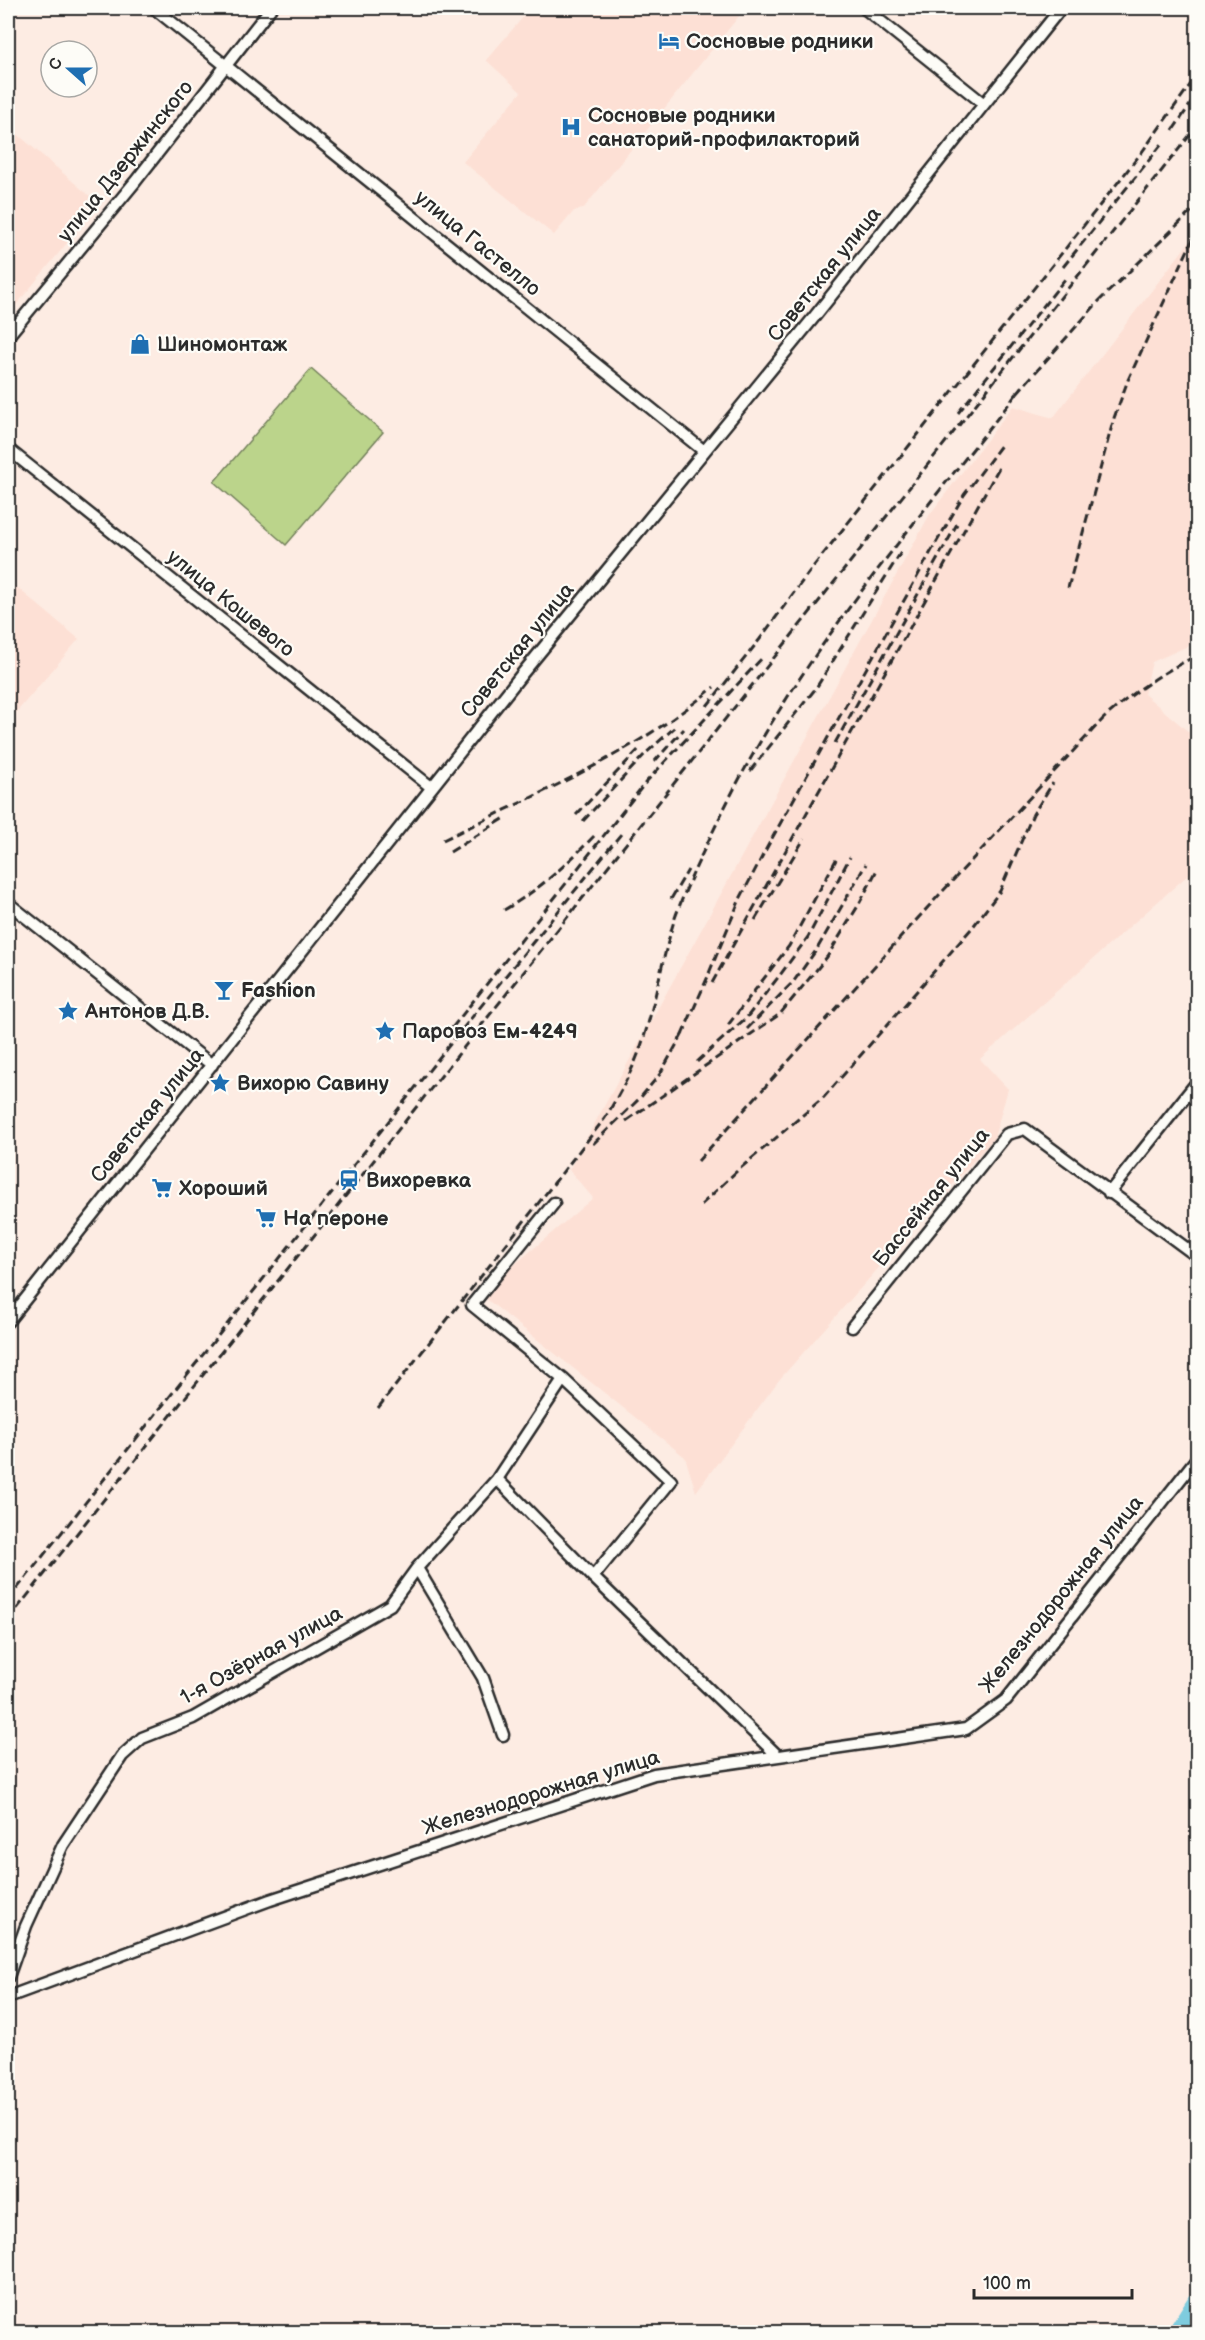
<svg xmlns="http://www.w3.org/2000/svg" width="1205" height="2340" font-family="'Balsamiq Sans',sans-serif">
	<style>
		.built { fill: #fde0d5 }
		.green { fill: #bbd48b; stroke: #73805b; stroke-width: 1.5 }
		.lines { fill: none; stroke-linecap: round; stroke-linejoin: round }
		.river { stroke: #7fccde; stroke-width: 20 }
		.minor-casing { stroke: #2b2b2b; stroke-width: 15 }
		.minor { stroke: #fdfcf7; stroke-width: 10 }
		.rail { stroke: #2b2b2b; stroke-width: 3; stroke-dasharray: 9 4.5; stroke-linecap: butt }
		.labels { text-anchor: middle; stroke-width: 4.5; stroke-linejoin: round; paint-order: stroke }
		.poi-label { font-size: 21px; font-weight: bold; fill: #2b2b2b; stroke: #fdfcf7; text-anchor: start }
		.street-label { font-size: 21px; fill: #2b2b2b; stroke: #fdfcf7 }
	</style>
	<rect width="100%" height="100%" fill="#fdece3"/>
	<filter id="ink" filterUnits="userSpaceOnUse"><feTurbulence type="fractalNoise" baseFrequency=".0167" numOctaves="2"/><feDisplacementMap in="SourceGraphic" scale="12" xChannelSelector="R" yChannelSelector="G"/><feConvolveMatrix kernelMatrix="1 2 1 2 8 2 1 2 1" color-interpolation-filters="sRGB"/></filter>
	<g filter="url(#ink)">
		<path class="built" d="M 531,8 L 740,8 L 744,10 L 583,209 L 574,211 L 554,235 L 463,162 L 521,92 L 486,60 Z
			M 8,126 L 99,204 L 8,315 Z
			M 1197,232 L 1197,642 L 1152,662 L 1144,694 L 1197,739 L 1197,867 L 980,1059 L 1008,1089 L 994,1138 L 779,1380 L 696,1492 L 685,1457 L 480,1294 L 593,1198 L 569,1170 L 930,514 L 1013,406 L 1053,418 Z
			M 8,580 L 79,639 L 8,722 Z"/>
		<path class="green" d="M 311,369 L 383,432 L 286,545 L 214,482 Z"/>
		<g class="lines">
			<path class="river" d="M 1178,2332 L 1198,2300"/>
			<g class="minor-casing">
				<path id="minor" d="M 154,8 L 704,451
					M 864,8 L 984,104
					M 8,336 L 135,182 L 271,8
					M 8,449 L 431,787
					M 8,903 L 212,1065
					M 1109,1193 L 1198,1081
					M 554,1203 L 472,1305 L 563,1379 L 671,1481 L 593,1577
					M 8,1321 L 522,674 L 815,316 L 1061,8
					M 852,1327 L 1007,1134 L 1025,1129 L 1198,1257
					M 497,1479 L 593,1577 L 778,1756
					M 417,1568 L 483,1678 L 503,1735
					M 8,1977 L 26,1926 L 63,1845 L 122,1756 L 142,1738 L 193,1718 L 390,1605 L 417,1568 L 497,1479 L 563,1379
					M 8,1997 L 270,1900 L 654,1774 L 966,1729 L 1006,1700 L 1198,1457"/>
			</g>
			<use href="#minor" class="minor"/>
			<path class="rail" d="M 1173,130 L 1198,93
				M 1063,267 L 1162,144
				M 1017,393 L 1100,300 L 1198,205
				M 958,413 L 1065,279
				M 1068,588 L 1114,418 L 1128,380 L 1198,228
				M 707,706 L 760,639 L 809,572 L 1142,152 L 1198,74
				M 835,743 L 957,524
				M 654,762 L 684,729
				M 750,771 L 816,688 L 903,549
				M 576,815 L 640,748
				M 583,821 L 646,753 L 675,727
				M 443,840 C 536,794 635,754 714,687
				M 450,852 L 505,818
				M 671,899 L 688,870
				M 504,910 C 539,890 567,864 595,835
				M 755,920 L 804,839
				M 709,973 L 740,899 L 765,851 L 932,550 L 964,495 L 1002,444
				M 712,983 L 1001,464
				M 728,1025 L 789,946 L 837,858
				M 452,1028 L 646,782 L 764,656
				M 747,1029 L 794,981 L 817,949 L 866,864
				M 682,1035 L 710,972
				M 697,1062 L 747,1017 L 780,975 L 808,937 L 850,857
				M 626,1121 L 780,1014 L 827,957 L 858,906 L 878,868
				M 593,1144 L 640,1098 L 660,1074 L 686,1028
				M 698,1161 L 929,906 L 1103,719 C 1132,693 1162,672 1198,655
				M 701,1205 L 737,1171 L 824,1097 L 972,928 L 1000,891 L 1033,814 L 1053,783
				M 378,1408 L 605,1118 C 618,1096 631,1074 640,1049 C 655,1007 661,961 675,918 C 687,884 703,852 719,819 C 796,659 913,526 1022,387
				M 8,1600 L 438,1059 L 621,834
				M 8,1620 L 1198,125"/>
		</g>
	</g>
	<defs>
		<g id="hotel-bare" transform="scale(1.62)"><path d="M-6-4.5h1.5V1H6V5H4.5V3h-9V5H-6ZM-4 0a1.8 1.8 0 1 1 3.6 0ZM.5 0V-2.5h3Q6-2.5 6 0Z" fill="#1f6fb2" stroke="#fdfcf7" stroke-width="2.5" paint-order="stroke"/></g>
		<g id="hospital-bare" transform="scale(1.62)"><path d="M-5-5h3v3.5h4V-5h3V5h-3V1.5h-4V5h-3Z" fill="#1f6fb2" stroke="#fdfcf7" stroke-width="2.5" paint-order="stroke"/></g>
		<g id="shop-bare" transform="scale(1.62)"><path d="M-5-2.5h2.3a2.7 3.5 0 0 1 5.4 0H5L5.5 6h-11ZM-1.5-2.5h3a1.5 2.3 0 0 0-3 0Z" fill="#1f6fb2" stroke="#fdfcf7" stroke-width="2.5" paint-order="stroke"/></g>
		<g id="bar-bare" transform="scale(1.62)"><path d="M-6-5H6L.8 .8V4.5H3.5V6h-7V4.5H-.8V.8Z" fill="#1f6fb2" stroke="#fdfcf7" stroke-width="2.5" paint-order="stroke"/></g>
		<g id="sight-bare" transform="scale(1.62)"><path d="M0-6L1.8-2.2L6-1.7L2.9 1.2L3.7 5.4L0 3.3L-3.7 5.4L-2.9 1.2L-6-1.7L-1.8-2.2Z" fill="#1f6fb2" stroke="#fdfcf7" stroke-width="2.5" paint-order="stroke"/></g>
		<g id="station-bare" transform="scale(1.62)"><path d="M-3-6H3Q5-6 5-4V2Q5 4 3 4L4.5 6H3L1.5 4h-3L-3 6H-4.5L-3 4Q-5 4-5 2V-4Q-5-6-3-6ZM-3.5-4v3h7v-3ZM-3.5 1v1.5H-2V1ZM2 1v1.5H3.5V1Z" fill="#1f6fb2" stroke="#fdfcf7" stroke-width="2.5" paint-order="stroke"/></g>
		<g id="supermarket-bare" transform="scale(1.62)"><path d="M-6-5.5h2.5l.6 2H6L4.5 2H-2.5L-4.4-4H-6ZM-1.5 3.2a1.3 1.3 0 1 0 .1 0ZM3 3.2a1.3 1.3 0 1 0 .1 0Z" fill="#1f6fb2" stroke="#fdfcf7" stroke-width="2.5" paint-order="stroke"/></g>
	</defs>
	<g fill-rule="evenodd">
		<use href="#hotel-bare" x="669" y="41"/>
		<use href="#hospital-bare" x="571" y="127"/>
		<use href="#shop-bare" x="140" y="344"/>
		<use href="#bar-bare" x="224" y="990"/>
		<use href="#sight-bare" x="68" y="1011"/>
		<use href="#sight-bare" x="385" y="1031"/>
		<use href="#sight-bare" x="220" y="1083"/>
		<use href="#station-bare" x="349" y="1180"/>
		<use href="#supermarket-bare" x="162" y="1188"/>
		<use href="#supermarket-bare" x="266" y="1218"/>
	</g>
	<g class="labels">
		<g class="poi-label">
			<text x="686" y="48">Сосновые родники</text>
			<text x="588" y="122">Сосновые родники<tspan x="588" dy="24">санаторий-профилакторий</tspan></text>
			<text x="157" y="351">Шиномонтаж</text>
			<text x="241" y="997">Fashion</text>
			<text x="85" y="1018">Антонов Д.В.</text>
			<text x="402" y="1038">Паровоз Ем-4249</text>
			<text x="237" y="1090">Вихорю Савину</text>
			<text x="366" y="1187">Вихоревка</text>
			<text x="179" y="1195">Хороший</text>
			<text x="283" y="1225">На пероне</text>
		</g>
		<g class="street-label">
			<text transform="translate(125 161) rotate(-51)" y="7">улица Дзержинского</text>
			<text transform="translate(478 243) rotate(39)" y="7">улица Гастелло</text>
			<text transform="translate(824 274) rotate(-51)" y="7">Советская улица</text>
			<text transform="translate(231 603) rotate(39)" y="7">улица Кошевого</text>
			<text transform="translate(517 650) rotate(-51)" y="7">Советская улица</text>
			<text transform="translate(147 1115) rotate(-51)" y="7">Советская улица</text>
			<text transform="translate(931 1197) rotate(-51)" y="7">Бассейная улица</text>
			<text transform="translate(1061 1594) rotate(-51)" y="7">Железнодорожная улица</text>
			<text transform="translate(261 1655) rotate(-29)" y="7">1-я Озёрная улица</text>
			<text transform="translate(541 1792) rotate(-17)" y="7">Железнодорожная улица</text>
		</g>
	</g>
	<rect width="1205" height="2340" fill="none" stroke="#fdfcf7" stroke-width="30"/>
	<rect x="15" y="15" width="1175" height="2310" fill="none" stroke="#2b2b2b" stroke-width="2" filter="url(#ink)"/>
	<g transform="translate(69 69) rotate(291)"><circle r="28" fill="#fdfcf7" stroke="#a9a8a5" stroke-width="1.5"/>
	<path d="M0-4.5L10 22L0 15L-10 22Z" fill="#1f6fb2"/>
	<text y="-9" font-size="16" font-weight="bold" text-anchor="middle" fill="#2b2b2b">С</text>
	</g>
	<path d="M974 2289v9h158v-9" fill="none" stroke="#2b2b2b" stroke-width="3"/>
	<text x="983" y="2289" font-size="18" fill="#2b2b2b" stroke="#fdfcf7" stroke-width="4.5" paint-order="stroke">100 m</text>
</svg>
